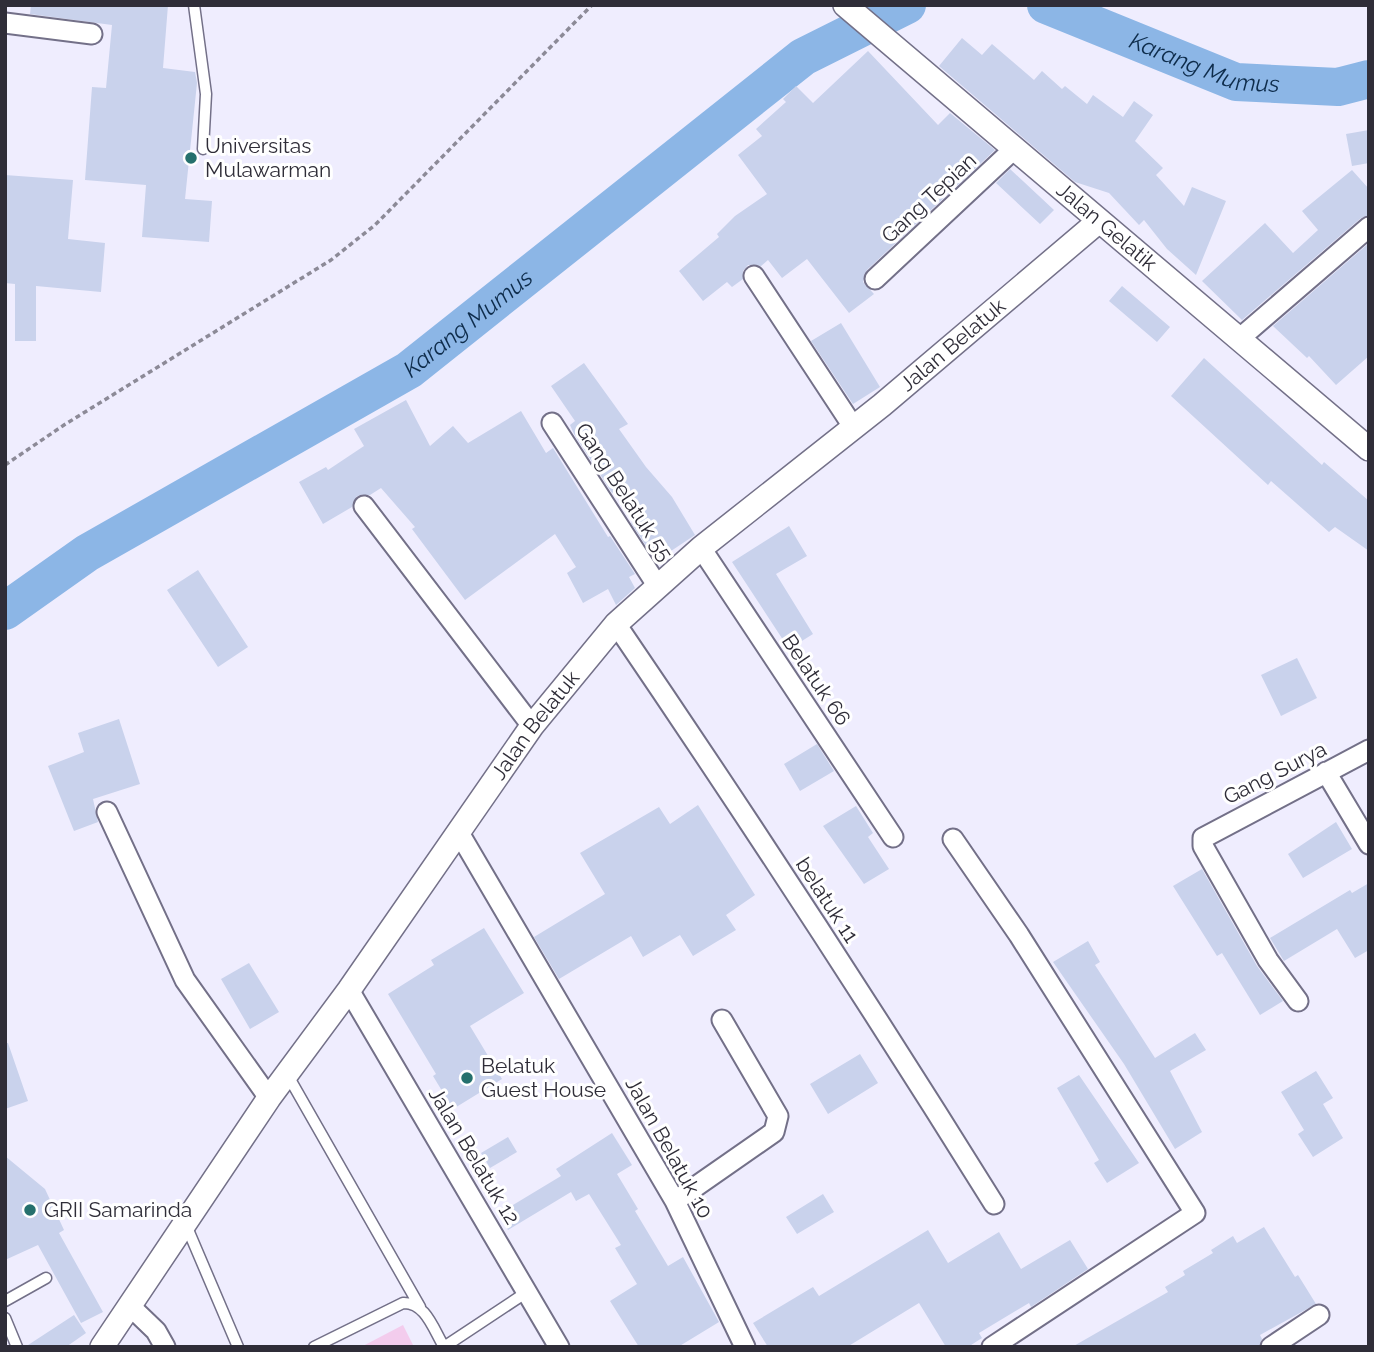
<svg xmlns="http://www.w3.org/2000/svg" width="1374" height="1352" font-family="Raleway,sans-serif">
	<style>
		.green { fill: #f3cced }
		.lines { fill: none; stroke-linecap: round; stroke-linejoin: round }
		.river { stroke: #8cb6e6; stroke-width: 38 }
		.building { fill: #c9d2ec }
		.service-casing { stroke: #737088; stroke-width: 13 }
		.minor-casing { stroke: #737088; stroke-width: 23 }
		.tertiary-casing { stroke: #737088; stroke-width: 26 }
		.path { stroke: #8c8a97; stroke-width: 3.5; stroke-dasharray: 5 3.5; stroke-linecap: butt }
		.service { stroke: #fff; stroke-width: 10 }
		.minor { stroke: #fff; stroke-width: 19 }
		.tertiary { stroke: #fff; stroke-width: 23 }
		.poi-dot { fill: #25706d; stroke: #fff; stroke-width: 2.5 }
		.labels { text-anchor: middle; stroke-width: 6; stroke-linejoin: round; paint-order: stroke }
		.poi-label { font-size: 21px; fill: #2f2d38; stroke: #fff; text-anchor: start }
		.street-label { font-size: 21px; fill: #2f2d38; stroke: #fff }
		.water-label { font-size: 23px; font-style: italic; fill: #0e2c4b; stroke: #fff }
	</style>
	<rect width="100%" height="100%" fill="#efedfe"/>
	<path class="green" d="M 403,1325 L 414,1347 L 361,1347 Z"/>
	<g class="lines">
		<g class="river">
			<path id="s1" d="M 1046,5 L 1236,82 L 1338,87 L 1369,79"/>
			<path id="s2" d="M 5,611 L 87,553 L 409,370 L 803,57 L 907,5"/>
		</g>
	</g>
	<path class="building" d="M 31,5 L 168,5 L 163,68 L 195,72 L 197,83 L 185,199 L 212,201 L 209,242 L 142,237 L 146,185 L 85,180 L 92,87 L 106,88 L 112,25 L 30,14 Z
		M 962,38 L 982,55 L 992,44 L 1034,80 L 1042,71 L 1062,89 L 1065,86 L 1087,104 L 1093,95 L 1123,117 L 1134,101 L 1153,115 L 1135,141 L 1163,168 L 1156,175 L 1184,206 L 1192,187 L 1226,201 L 1196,275 L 1167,249 L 1144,220 L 1139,225 L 1109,193 L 1075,182 L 939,66 Z
		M 868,51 L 938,125 L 950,113 L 995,150 L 867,270 L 863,282 L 874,294 L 849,313 L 807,259 L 782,278 L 768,260 L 761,266 L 748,265 L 743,271 L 743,279 L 732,287 L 727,282 L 703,301 L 679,271 L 719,237 L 717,234 L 735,216 L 767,194 L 738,155 L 762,136 L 756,129 L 786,102 L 783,99 L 796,86 L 813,103 Z
		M 1369,130 L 1369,163 L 1352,166 L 1346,134 Z
		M 1010,169 L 1054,210 L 1040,224 L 996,183 Z
		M 1352,170 L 1369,189 L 1369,215 L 1361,218 L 1242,320 L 1202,281 L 1265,223 L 1293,253 L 1318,230 L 1302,211 Z
		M 5,175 L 73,180 L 68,239 L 105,243 L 101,292 L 36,286 L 36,341 L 15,341 L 15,284 L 5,283 Z
		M 1369,243 L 1369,356 L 1336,385 L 1309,356 L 1307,358 L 1273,326 Z
		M 1122,286 L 1170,327 L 1157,342 L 1109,301 Z
		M 841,323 L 880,387 L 853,404 L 811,341 Z
		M 1204,358 L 1322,465 L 1324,462 L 1369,501 L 1369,551 L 1335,527 L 1329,532 L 1271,481 L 1268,485 L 1171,396 Z
		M 584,363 L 628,424 L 619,429 L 646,467 L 672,497 L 695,535 L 656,561 L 631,523 L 640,518 L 618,489 L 612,493 L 574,434 L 570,425 L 575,421 L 551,386 Z
		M 406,400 L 430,446 L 453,426 L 468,443 L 521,411 L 546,453 L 553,448 L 608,537 L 610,536 L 635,574 L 629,577 L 635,588 L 616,605 L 608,589 L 583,603 L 567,573 L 576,567 L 555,534 L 465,600 L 412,529 L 415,527 L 381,488 L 370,495 L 357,496 L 352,507 L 323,524 L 299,482 L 326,467 L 328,470 L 364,446 L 354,429 Z
		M 789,526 L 807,556 L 776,574 L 813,634 L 789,649 L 732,562 Z
		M 198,570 L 248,647 L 218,667 L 167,590 Z
		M 1297,658 L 1317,698 L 1281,716 L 1261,675 Z
		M 119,719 L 140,784 L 93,799 L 98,822 L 74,831 L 48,766 L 84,752 L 78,733 Z
		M 817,744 L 834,771 L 800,791 L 784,764 Z
		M 698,805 L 755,895 L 726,915 L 736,930 L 693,956 L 680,935 L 643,957 L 631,936 L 559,979 L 534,937 L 605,894 L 580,853 L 659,807 L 670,824 Z
		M 856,806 L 873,833 L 868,837 L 889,869 L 864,884 L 823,826 Z
		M 1336,822 L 1352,849 L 1303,878 L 1288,854 Z
		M 1202,869 L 1257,966 L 1283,1001 L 1260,1015 L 1222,953 L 1217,956 L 1173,886 Z
		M 1369,883 L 1369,950 L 1355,958 L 1337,929 L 1284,961 L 1270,938 L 1350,890 L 1352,893 Z
		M 484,928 L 524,993 L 470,1026 L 502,1079 L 453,1109 L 433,1076 L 436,1074 L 388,994 L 434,965 L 431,960 Z
		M 1088,941 L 1100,962 L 1095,965 L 1155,1058 L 1195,1033 L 1206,1050 L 1170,1071 L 1202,1132 L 1175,1149 L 1124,1064 L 1053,962 Z
		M 249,963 L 279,1012 L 250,1029 L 221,979 Z
		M 5,1043 L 8,1043 L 28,1101 L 5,1109 Z
		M 860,1054 L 878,1083 L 828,1114 L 810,1084 Z
		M 1316,1071 L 1333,1098 L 1323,1104 L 1343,1138 L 1313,1157 L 1298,1134 L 1304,1130 L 1281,1092 Z
		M 1079,1075 L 1139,1163 L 1107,1183 L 1094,1163 L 1099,1160 L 1057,1088 Z
		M 612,1133 L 632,1165 L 617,1174 L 638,1209 L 635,1211 L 668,1266 L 683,1257 L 719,1322 L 678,1347 L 639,1347 L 610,1301 L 637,1284 L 615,1248 L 621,1245 L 589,1194 L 576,1201 L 571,1192 L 508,1230 L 498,1214 L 561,1176 L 556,1169 Z
		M 508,1137 L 517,1152 L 490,1168 L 481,1153 Z
		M 5,1156 L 45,1189 L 64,1230 L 59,1233 L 103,1312 L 81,1323 L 38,1245 L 5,1260 Z
		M 823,1194 L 834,1212 L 797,1234 L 786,1217 Z
		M 1264,1227 L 1295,1277 L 1298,1275 L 1316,1304 L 1260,1335 L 1262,1339 L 1259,1347 L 1072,1347 L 1168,1292 L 1165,1287 L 1185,1275 L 1183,1271 L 1213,1253 L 1211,1250 L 1233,1236 L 1237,1243 Z
		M 928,1230 L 948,1263 L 999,1232 L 1021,1269 L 1070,1240 L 1088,1269 L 1031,1307 L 1029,1303 L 979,1333 L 982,1338 L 968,1347 L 946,1347 L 919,1303 L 847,1347 L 768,1347 L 753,1323 L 813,1287 L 819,1296 Z
		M 74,1315 L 86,1333 L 66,1347 L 25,1347 Z"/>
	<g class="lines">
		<g class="service-casing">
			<path id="service" d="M 194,5 L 206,94 L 203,149
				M 287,1074 L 420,1307
				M 186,1225 L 238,1347
				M 5,1301 L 46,1278
				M 5,1318 L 17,1347
				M 314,1347 L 403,1303 C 425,1302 433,1328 443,1345
				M 444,1347 L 527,1292"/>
		</g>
		<g class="minor-casing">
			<path id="minor" d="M 5,23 L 92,34
				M 754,276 L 854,428
				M 875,279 L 1013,150
				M 1239,339 L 1369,227
				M 552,423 L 657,585
				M 364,506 L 532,726
				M 701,548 L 893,837
				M 616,624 C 746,815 872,1008 994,1204
				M 1326,772 L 1369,844
				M 107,812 L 185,980 L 269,1098
				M 458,831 L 675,1201 L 745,1347
				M 953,839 L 1019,935 L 1195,1213 L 992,1347
				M 349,990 L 559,1347
				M 1298,1001 L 1268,960 L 1203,846 L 1203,838 L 1369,750
				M 675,1201 L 774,1132 L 778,1116 L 722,1020
				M 130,1306 L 156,1331 L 165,1347
				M 1271,1347 L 1319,1315"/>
		</g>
		<g class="tertiary-casing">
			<g id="tertiary">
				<path id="s3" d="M 845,5 L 1369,449"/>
				<path id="s4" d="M 102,1347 L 269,1098 L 349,990 L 532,726 L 616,624 L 701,548 L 882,405 L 1099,221"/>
			</g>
		</g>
		<path class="path" d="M 5,465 L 64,425 L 331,260 L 375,225 L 592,5"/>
		<use href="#service" class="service"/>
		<use href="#minor" class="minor"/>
		<use href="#tertiary" class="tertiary"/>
	</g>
	<g class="poi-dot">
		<circle cx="191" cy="158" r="7"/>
		<circle cx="467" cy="1078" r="7"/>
		<circle cx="30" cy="1210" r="7"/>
	</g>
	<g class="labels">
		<g class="poi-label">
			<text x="205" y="153">Universitas<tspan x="205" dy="24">Mulawarman</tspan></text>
			<text x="481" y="1073">Belatuk<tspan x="481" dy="24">Guest House</tspan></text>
			<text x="44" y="1217">GRII Samarinda</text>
		</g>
		<g class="street-label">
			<text transform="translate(929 198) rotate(-43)" y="7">Gang Tepian</text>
			<text dy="7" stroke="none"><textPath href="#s3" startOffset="343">Jalan Gelatik</textPath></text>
			<text dy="7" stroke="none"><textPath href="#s4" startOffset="1325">Jalan Belatuk</textPath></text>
			<text transform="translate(624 492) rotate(57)" y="7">Gang Belatuk 55</text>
			<text transform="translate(816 680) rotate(56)" y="7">Belatuk 66</text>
			<text dy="7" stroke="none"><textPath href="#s4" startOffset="758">Jalan Belatuk</textPath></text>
			<text transform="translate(1275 773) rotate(-27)" y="7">Gang Surya</text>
			<text transform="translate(827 900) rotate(57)" y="7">belatuk 11</text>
			<text transform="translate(669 1148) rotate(61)" y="7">Jalan Belatuk 10</text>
			<text transform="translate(474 1156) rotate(59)" y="7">Jalan Belatuk 12</text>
		</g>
		<g class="water-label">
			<text dy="8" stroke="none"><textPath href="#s1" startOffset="170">Karang Mumus</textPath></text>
			<text dy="8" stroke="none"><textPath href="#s2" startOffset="546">Karang Mumus</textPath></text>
		</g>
	</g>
	<rect width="1374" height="1352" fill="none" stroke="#2f2d38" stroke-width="14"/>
</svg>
